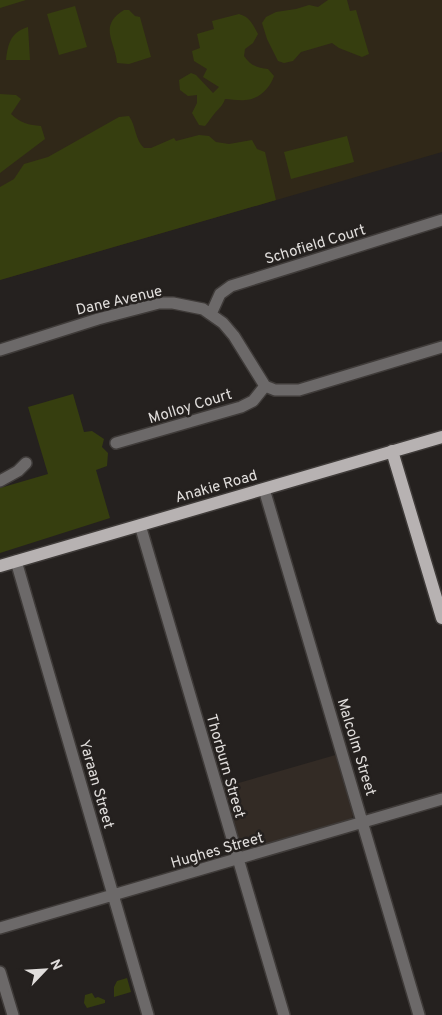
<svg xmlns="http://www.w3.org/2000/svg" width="442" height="1015" font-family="Overpass,sans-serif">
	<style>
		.built { fill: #332b25 }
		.education { fill: #302818 }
		.green { fill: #363e0f }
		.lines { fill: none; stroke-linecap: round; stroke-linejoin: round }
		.minor-casing { stroke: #3f3b39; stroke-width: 14 }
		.major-casing { stroke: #3f3b39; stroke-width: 15 }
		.minor { stroke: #6c6969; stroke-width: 11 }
		.major { stroke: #b7b2b2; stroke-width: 12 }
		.labels { text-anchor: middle; stroke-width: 5; stroke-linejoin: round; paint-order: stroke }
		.street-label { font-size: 15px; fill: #e1dedc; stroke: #25211f }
	</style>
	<rect width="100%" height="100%" fill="#25211f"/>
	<path class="built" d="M 339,754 L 355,811 L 351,820 L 247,851 L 241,849 L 221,788 Z"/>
	<path class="education" d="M 0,0 L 442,0 L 442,152 L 0,280 Z"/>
	<path class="green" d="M 0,0 L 26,0 L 0,8 Z
		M 328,0 L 347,0 L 350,11 L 356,10 L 369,54 L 362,57 L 339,48 L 332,43 L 301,52 L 293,61 L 284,63 L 278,61 L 267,39 L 262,23 L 266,17 L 276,12 L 296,9 L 309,5 L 318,7 Z
		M 75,6 L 87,47 L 59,55 L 47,14 Z
		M 124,10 L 129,10 L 135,16 L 140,17 L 151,57 L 129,64 L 117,63 C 115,41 98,26 124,10 Z
		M 239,14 C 250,17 253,25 258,34 L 253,43 L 245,49 L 244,56 C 250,65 257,68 268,69 L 274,76 C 270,88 260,99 245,100 C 239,101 232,99 225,99 C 222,107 220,107 215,113 C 211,117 209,122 205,126 L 199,125 L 192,113 L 197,103 L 197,95 L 188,96 L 180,90 L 179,80 L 191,73 L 196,75 L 213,93 L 219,87 L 203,77 L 207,69 L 194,61 L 192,51 L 200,48 L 197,34 L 214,29 L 212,21 Z
		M 28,27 L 30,60 L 6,60 C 8,43 11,32 28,27 Z
		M 0,94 L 16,95 L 21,99 L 11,114 C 20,123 29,125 41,126 L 45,139 L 0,173 Z
		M 129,116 C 136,126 135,140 144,148 L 151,148 L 174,138 L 176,141 L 199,135 L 209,136 L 216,142 L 229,144 L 252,140 L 257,149 L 265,152 L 276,200 L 0,280 L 0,187 L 14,179 L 24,164 L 48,157 L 119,117 Z
		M 347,136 L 354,162 L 291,179 L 284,152 Z
		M 73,394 L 84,432 L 92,431 L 104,439 L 102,447 L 108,453 L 107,466 L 96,470 L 110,518 L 0,553 L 0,488 L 48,474 L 28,407 Z
		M 127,978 L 131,992 L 114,997 L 114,987 L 117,981 Z
		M 92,993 L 95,998 L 98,997 L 105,1000 L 105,1003 L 87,1008 L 84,1003 L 85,995 Z"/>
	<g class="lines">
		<g class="minor-casing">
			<path id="minor" d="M 211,314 L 220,294 L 231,286 L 442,220
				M 0,350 L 98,319 L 159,303 L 173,303 L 203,309 L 223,323 L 234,336 L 265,386 L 275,390 L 299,390 L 442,347
				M 116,443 L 241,407 L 253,401 L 265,386
				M 0,481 L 18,471 L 26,463
				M 264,489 L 419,1015
				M 140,525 L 284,1015
				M 16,561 L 148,1015
				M 0,928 L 442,799
				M 0,972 L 13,1015"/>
		</g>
		<g class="major-casing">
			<path id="major" d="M 392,451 L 442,618
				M 0,566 L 442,437"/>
		</g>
		<use href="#minor" class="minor"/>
		<use href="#major" class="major"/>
	</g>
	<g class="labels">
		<g class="street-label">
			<text transform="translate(315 244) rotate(-17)" y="5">Schofield Court</text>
			<text transform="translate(119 300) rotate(-13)" y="5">Dane Avenue</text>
			<text transform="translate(190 406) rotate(-17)" y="5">Molloy Court</text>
			<text transform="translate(216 486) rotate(-16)" y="5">Anakie Road</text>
			<text transform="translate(357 747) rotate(73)" y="5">Malcolm Street</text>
			<text transform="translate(226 766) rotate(74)" y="5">Thorburn Street</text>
			<text transform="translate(97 784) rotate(74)" y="5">Yaraan Street</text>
			<text transform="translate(217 850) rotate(-16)" y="5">Hughes Street</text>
		</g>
	</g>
	<g transform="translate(45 970) rotate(65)" stroke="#25211f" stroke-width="4" paint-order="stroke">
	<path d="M0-4L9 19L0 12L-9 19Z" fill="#e1dedc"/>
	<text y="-8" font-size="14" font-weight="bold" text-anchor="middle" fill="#e1dedc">N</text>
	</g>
</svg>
